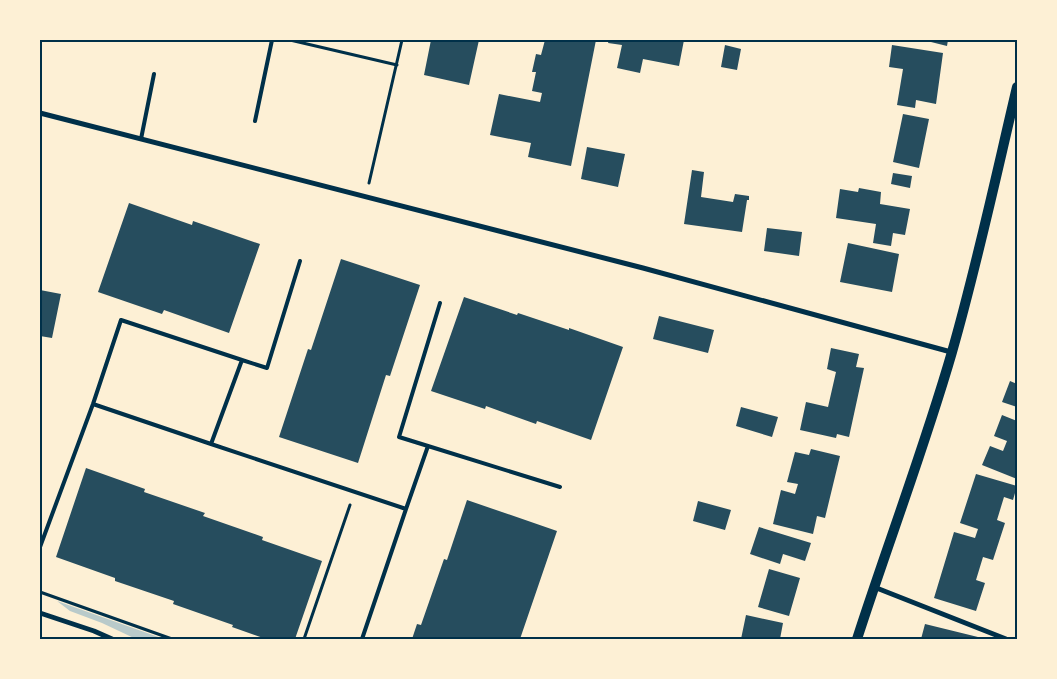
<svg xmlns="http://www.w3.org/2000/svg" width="1057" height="679" font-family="'Work Sans',sans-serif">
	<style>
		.green { fill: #b9caca }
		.building { fill: #264d5e }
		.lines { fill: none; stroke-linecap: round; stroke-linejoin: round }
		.path { stroke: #003049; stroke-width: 3 }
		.service { stroke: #003049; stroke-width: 4 }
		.minor { stroke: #003049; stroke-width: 5 }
		.secondary { stroke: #003049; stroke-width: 10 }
		.neatline { fill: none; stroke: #003049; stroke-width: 2 }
	</style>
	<rect width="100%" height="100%" fill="#fdf0d5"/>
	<path class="green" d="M 57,601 L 164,639 L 136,639 L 102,623 L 70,611 Z"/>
	<path class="building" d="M 431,40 L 479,40 L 469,85 L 424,75 Z
		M 545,40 L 596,40 L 571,166 L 528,157 L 531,143 L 490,135 L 499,94 L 540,102 L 542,93 L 532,91 L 536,72 L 532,72 L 536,54 L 541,55 Z
		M 609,40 L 684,40 L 679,66 L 643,59 L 640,73 L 617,68 L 622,45 L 608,43 Z
		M 923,40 L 948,40 L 947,46 Z
		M 725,45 L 741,49 L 737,70 L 721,67 Z
		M 892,45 L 943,53 L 936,104 L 916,100 L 915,108 L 897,105 L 903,69 L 889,67 Z
		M 903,114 L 929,119 L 919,168 L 893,162 Z
		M 587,147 L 625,154 L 618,187 L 581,179 Z
		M 692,170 L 704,172 L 701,197 L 733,202 L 735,194 L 749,196 L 749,200 L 747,200 L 742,232 L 684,224 Z
		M 893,173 L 912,176 L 910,188 L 891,184 Z
		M 859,188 L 881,192 L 880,204 L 910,209 L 905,235 L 893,233 L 891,246 L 873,243 L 876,224 L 836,218 L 840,189 L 858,192 Z
		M 129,203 L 192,225 L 193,221 L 260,244 L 229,333 L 164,310 L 162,314 L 98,292 Z
		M 767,228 L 802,232 L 799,256 L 764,251 Z
		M 848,243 L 899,254 L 892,292 L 840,282 Z
		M 341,259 L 420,285 L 390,376 L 386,375 L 358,463 L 279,437 L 308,349 L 311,350 Z
		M 40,290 L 61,294 L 52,338 L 40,336 Z
		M 464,297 L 517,315 L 518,313 L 569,330 L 569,328 L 623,347 L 591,440 L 537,421 L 536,424 L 486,406 L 485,409 L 431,391 Z
		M 659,316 L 714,330 L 708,353 L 653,339 Z
		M 831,348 L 859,354 L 856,367 L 864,368 L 849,437 L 837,434 L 836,438 L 800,430 L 806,402 L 828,407 L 836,372 L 827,369 Z
		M 1010,381 L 1017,384 L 1017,407 L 1002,402 Z
		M 741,407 L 778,417 L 772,437 L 736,426 Z
		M 1002,415 L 1017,421 L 1017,479 L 982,465 L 990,446 L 1003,451 L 1007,441 L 994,436 Z
		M 811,449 L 840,456 L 825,518 L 817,516 L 813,534 L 773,524 L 781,490 L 795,494 L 798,484 L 787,482 L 795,452 L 809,455 Z
		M 86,468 L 145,489 L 144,492 L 205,513 L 203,516 L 263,537 L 262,540 L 322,561 L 295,639 L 266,639 L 232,627 L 233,625 L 173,604 L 174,601 L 115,581 L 115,578 L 56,557 Z
		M 976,474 L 1017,486 L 1013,500 L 1004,497 L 997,520 L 1005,523 L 993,560 L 983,557 L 976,580 L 985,583 L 976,611 L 934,598 L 954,532 L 975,538 L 978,529 L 960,523 Z
		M 467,500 L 557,531 L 520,639 L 412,639 L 417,624 L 421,625 L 444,559 L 447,560 Z
		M 698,501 L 731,510 L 725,530 L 693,521 Z
		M 759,527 L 811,543 L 805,561 L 783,554 L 780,564 L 750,554 Z
		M 769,569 L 800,578 L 789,616 L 758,607 Z
		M 746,615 L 783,623 L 780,639 L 741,639 Z
		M 925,624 L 982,638 L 982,639 L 921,639 Z"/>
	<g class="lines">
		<path class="path" d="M 290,40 L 397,65
			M 369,183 L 402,40
			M 40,592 L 172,639
			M 304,639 L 350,505"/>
		<path class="service" d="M 255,121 L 272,40
			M 141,139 L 154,74
			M 242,360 L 267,368 L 300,261
			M 93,404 L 211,444
			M 428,446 L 399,437 L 440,303
			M 40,547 L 93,404 L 121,320 L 242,360 L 211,444 L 406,509 L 428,446 L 560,487
			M 362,639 L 406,509"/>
		<path class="minor" d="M 40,113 L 643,268 L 951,352
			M 874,587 L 1006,639
			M 40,613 L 94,631 L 112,639"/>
		<path class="secondary" d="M 857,639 C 888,543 924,449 952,352 C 977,265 996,176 1017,87"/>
	</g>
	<rect width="1057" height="679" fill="none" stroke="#fdf0d5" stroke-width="82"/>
	<rect x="41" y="41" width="975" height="597" class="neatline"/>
</svg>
